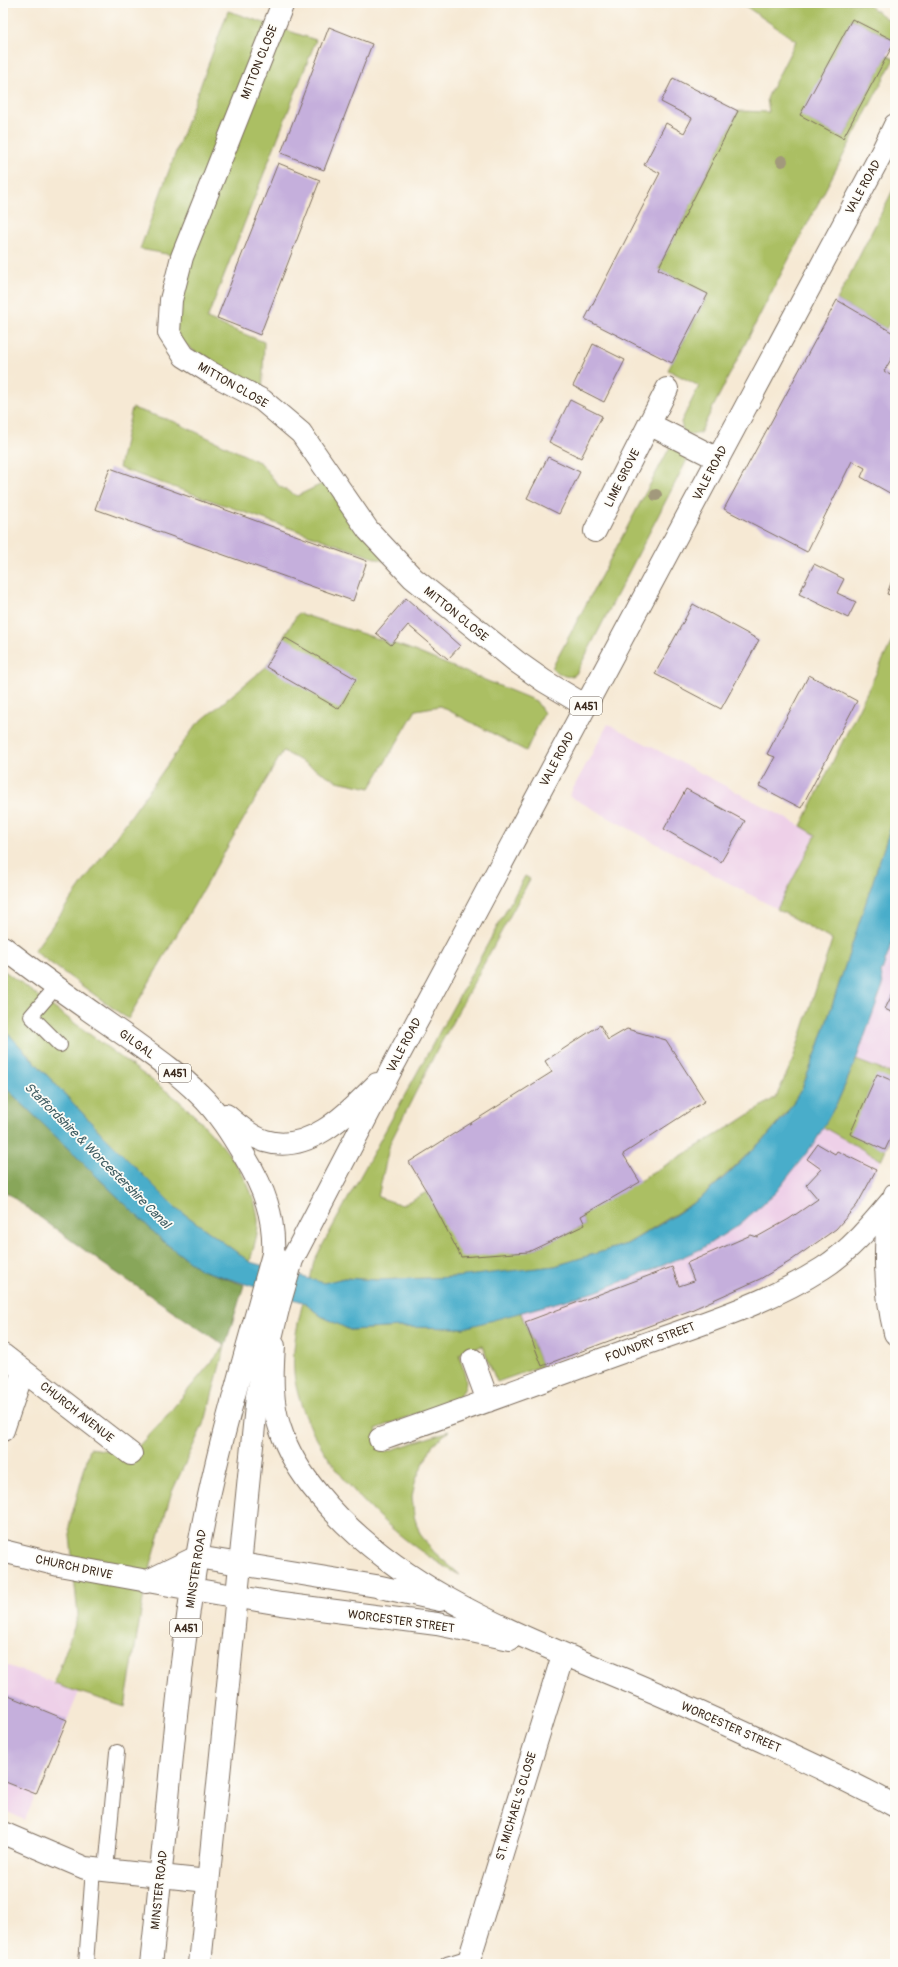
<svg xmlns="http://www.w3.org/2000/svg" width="898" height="1967" font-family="Pangolin,sans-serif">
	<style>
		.built { fill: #eed0e8 }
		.green { fill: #abbf64; stroke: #737441 }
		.forest { fill: #88a65a; stroke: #62683c }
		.water { fill: #4aadca; stroke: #426c74 }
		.building { fill: #c5afdc }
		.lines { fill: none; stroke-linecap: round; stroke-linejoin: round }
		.service-casing { stroke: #7c6d5e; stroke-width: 16 }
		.minor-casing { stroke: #7c6d5e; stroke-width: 24 }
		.tertiary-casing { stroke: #7c6d5e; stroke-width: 24 }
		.secondary-casing { stroke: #7c6d5e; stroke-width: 24 }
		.primary-casing { stroke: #7c6d5e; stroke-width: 24 }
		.service { stroke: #fff; stroke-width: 14 }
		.minor { stroke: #fff; stroke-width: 22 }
		.tertiary { stroke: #fff; stroke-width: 22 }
		.secondary { stroke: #fff; stroke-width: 22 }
		.primary { stroke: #fff; stroke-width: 22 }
		.tree { fill: #a2997b }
		.labels { text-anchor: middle; stroke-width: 3.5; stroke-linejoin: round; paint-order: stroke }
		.shield { fill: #fdfcf7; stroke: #75695f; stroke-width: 1 }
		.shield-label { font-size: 11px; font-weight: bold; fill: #3b2a1e }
		.street-label { font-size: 12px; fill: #3b2a1e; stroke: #fdfcf7 }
		.water-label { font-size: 13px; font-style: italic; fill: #415e63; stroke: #fdfcf7 }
	</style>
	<rect width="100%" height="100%" fill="#fdfcf7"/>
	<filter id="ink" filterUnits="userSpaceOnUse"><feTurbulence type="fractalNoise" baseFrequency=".025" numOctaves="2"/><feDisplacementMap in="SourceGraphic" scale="8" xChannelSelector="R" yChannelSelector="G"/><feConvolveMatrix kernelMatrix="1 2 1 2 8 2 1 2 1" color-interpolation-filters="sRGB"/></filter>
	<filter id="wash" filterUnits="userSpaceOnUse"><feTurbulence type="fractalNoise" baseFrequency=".012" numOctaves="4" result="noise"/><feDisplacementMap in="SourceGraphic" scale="16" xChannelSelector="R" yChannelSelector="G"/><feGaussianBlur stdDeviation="0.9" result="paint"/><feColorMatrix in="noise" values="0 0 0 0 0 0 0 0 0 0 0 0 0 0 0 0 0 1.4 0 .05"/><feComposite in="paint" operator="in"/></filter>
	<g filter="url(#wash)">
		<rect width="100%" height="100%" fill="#f6e9d4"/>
		<path class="built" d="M 608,724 L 816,834 L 777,909 L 569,796 Z
			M 895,935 L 895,1075 L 856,1060 L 883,985 L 881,973 Z
			M 823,1127 L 881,1160 L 857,1205 L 836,1229 L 789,1262 L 760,1279 L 685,1313 L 542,1366 L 520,1311 L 595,1292 L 701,1249 L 776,1192 L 815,1142 Z
			M 3,1664 L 79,1692 L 25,1820 L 3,1810 Z"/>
		<path class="green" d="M 741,3 L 865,3 L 895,24 L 895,41 L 852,19 L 801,115 L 843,138 L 887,55 L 894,59 L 769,297 L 700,433 L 691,435 L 683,431 L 681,422 L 699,386 L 668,370 L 708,295 L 658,269 L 738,111 L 769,112 L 767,99 L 769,94 L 796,41 Z
			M 228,11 L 316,40 L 207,319 L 264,342 L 262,400 L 169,333 L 182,257 L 140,249 Z
			M 895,186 L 895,313 L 886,329 L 837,300 Z
			M 132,408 L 175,422 L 261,463 L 279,486 L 297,496 L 332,479 L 403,568 L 119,468 Z
			M 670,447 L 674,447 L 684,452 L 687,460 L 576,674 C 567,680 560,674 552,668 Z
			M 298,613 L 407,648 L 536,701 L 544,713 L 526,751 L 440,706 L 416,710 L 370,788 L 337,781 L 283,751 L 128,1019 L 34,951 L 196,725 L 266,667 Z
			M 895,635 L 895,814 L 818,1048 L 802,1088 L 791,1107 L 767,1136 L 701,1198 L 627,1244 L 555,1266 L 502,1273 L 456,1277 L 376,1280 L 344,1278 L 324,1283 L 310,1280 L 314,1261 L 322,1246 L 525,876 L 530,879 L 435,1054 L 390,1143 L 378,1197 L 402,1205 L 427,1192 L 528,1252 L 585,1225 L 581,1216 L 736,1123 L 776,1097 L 792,1062 L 832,940 L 777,909 L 816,835 L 801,826 Z
			M 3,970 L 177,1099 C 210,1129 253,1173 258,1219 C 259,1233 253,1248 250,1262 L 175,1207 L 101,1133 L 3,1028 Z
			M 856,1060 L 895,1075 L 895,1129 L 881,1160 L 823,1127 L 838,1101 Z
			M 303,1302 L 321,1316 L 350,1330 L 402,1327 L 464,1328 L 520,1311 L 542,1366 L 497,1382 L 482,1346 L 459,1354 C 463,1373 475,1387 453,1400 L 376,1429 L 385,1452 L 449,1431 L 433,1444 L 416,1479 L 412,1496 L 414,1516 L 420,1534 L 434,1552 L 460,1575 C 393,1541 312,1462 296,1386 C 290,1357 296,1330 303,1302 Z
			M 225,1346 L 206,1418 L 171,1494 L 146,1582 L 125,1707 L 54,1684 L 78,1616 L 69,1526 L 90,1448 L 131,1454 L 162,1421 Z"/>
		<path class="forest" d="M 3,1085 L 164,1242 L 201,1270 L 244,1285 L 225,1346 L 102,1263 L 3,1190 Z"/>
		<path class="water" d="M 895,814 L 895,935 L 881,973 L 883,985 L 856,1060 L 838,1101 L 815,1142 L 776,1192 L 740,1224 L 701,1249 L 652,1270 L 595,1292 L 464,1328 L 402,1327 L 350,1330 L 321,1316 L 303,1302 L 201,1270 L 164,1242 L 3,1085 L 3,1028 L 101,1133 L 175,1207 L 250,1262 L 324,1283 L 344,1278 L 376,1280 L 456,1277 L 555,1266 L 627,1244 L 666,1221 L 701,1198 L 729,1173 L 767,1136 L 785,1116 L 802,1088 L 818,1048 Z"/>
		<g id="blocks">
			<path class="building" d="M 852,19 L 895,41 L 843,138 L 800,115 Z
				M 329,27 L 372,44 L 324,170 L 281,153 Z
				M 673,78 L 738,111 L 658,269 L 708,294 L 672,363 L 585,319 L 660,173 L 644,165 L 666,123 L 684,133 L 692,118 L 661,102 Z
				M 278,163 L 320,180 L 260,335 L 217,318 Z
				M 837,300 L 895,334 L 895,353 L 884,371 L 895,378 L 895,496 L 861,477 L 865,468 L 852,461 L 807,552 L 724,509 Z
				M 593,344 L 625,360 L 604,402 L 573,386 Z
				M 570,400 L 602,416 L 581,458 L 549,442 Z
				M 548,457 L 580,472 L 559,514 L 527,498 Z
				M 110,468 L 367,561 L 353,601 L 95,509 Z
				M 814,564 L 844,579 L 837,593 L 856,602 L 848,618 L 799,594 Z
				M 895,572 L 895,596 L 887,594 Z
				M 406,598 L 460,646 L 448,659 L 408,625 L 391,645 L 376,633 Z
				M 693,604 L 759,640 L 721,709 L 655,674 Z
				M 284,637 L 356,679 L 339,709 L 266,667 Z
				M 809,675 L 857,701 L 801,808 L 759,786 L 775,757 L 767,754 Z
				M 686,789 L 745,821 L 721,862 L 664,829 Z
				M 895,989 L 895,1014 L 885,1009 Z
				M 600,1025 L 608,1040 L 627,1029 L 666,1040 L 705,1101 L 623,1154 L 640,1182 L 581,1216 L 585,1225 L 528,1252 L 461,1257 L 427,1192 L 409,1162 L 552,1072 L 545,1061 Z
				M 877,1074 L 895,1082 L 895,1129 L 885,1150 L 850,1134 Z
				M 818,1144 L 835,1154 L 837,1151 L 876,1170 L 857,1205 L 836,1229 L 789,1262 L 760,1279 L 689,1311 L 542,1366 L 525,1322 L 672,1267 L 679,1286 L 694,1281 L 687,1263 L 751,1235 L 757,1237 L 789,1219 L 818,1199 L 806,1185 L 821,1169 L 807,1159 Z
				M 6,1695 L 67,1720 L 36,1794 L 3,1781 L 3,1703 Z"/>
		</g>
	</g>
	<g filter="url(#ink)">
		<use href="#blocks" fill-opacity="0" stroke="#7c6d5e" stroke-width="1"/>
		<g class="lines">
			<g class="service-casing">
				<path id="service" d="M 56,987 L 31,1016 L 60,1045
					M 106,1870 L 117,1752
					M 86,1964 L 93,1869
					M 447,1964 L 470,1957"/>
			</g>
			<g class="minor-casing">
				<path id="minor" d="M 283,3 L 182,257 L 171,300 L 169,333 L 184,356 L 211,373 L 262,400 L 301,433 L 368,530 L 413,578 L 517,662 L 544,681 L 586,706
					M 649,424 L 718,459
					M 595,531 L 667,389
					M 3,1355 L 131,1454
					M 473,1360 L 488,1401
					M 3,1430 L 23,1371
					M 380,1439 C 464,1410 547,1379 631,1349 C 695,1326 765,1305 823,1268 C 851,1250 873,1223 894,1198
					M 3,1551 L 59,1565 L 192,1589
					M 146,1582 L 197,1557
					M 3,1833 L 85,1868 L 208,1881
					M 470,1957 L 563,1655"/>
			</g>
			<g class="tertiary-casing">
				<path id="tertiary" d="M 895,1194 C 881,1234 885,1293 895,1333"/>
			</g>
			<g class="secondary-casing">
				<path id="secondary" d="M 274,1346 C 272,1373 271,1403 280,1428 C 288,1453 302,1475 319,1495 C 402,1596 533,1640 649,1690 C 682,1704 714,1719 747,1734 C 797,1757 847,1779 895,1806
					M 197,1557 L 376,1586 L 440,1600
					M 192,1589 L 281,1604 L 437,1624 L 510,1639"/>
			</g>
			<g class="primary-casing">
				<path id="primary" d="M 3,947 C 42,978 83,1006 123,1034 C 149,1053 176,1071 199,1094 C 218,1112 232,1135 245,1157 C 264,1188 275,1217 273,1254 C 243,1365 208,1475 192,1589 C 173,1713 166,1839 151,1964
					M 226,1115 C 238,1125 250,1136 265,1141 C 309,1155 349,1112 377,1084
					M 200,1964 L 257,1396 L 279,1305 L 292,1260 L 392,1068 L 881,154 L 895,125"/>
			</g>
			<use href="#service" class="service"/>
			<use href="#minor" class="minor"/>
			<use href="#tertiary" class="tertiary"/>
			<use href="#secondary" class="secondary"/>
			<use href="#primary" class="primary"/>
		</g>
		<g class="tree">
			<circle cx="782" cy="161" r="6"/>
			<circle cx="656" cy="495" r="6"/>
		</g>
	</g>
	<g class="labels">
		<g class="shield">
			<rect x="570" y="697" width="32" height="18" rx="3"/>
			<rect x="159" y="1064" width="32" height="18" rx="3"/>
			<rect x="170" y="1619" width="32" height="18" rx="3"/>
		</g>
		<g class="shield-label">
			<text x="586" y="710">A451</text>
			<text x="175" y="1077">A451</text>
			<text x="186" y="1632">A451</text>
		</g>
		<g class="street-label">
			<text transform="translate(259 62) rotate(-68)" y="4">MITTON CLOSE</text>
			<text transform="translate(863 187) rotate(-61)" y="4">VALE ROAD</text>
			<text transform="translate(233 385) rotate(30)" y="4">MITTON CLOSE</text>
			<text transform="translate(710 473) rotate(-62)" y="4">VALE ROAD</text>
			<text transform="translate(622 478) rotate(-63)" y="4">LIME GROVE</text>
			<text transform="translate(456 614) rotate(39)" y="4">MITTON CLOSE</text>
			<text transform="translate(557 759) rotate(-62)" y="4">VALE ROAD</text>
			<text transform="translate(137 1044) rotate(36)" y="4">GILGAL</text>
			<text transform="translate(404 1045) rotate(-62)" y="4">VALE ROAD</text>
			<text transform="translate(650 1342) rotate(-20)" y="4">FOUNDRY STREET</text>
			<text transform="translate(77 1412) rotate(38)" y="4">CHURCH AVENUE</text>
			<text transform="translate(74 1567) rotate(12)" y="4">CHURCH DRIVE</text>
			<text transform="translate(196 1569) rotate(-81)" y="4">MINSTER ROAD</text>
			<text transform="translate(401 1621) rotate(8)" y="4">WORCESTER STREET</text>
			<text transform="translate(731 1727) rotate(24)" y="4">WORCESTER STREET</text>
			<text transform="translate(516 1806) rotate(-73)" y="4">ST. MICHAEL'S CLOSE</text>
			<text transform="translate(159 1890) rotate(-84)" y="4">MINSTER ROAD</text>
		</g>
		<g class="water-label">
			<text transform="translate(98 1155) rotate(45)" y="5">Staffordshire &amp; Worcestershire Canal</text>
		</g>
	</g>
	<rect width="898" height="1967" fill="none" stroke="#fdfcf7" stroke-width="16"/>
</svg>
